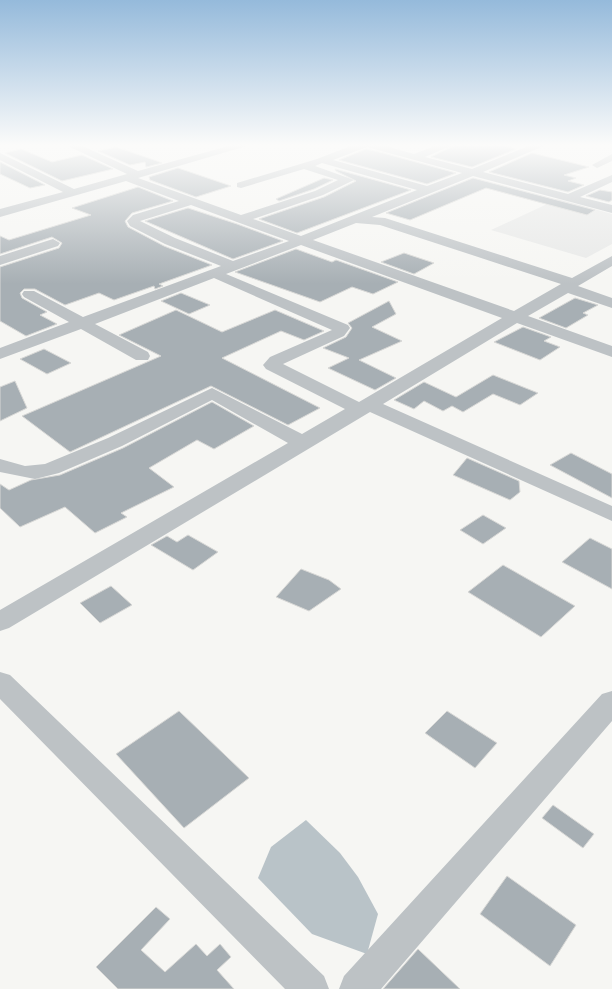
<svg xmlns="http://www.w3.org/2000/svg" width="612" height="989" font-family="'IBM Plex Sans',sans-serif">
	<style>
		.built { fill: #e7e8e7 }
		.water { fill: #b9c3c8 }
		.building { fill: #a7afb4; stroke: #d8d8d6 }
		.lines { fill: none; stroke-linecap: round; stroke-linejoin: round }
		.minor { fill: #bdc2c5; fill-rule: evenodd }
	</style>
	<rect width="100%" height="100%" fill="#f6f6f3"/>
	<path class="built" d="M 558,199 L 612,214 L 612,244 L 586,258 L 491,230 Z"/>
	<path class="water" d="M 306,820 L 340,853 L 358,877 L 378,914 L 367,954 L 312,934 L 258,878 L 271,847 Z"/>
	<path class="building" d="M 455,145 L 502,145 L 516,149 L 472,167 L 431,157 Z
		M 116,147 L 154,160 L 162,163 L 146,167 L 145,162 L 130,165 L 98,151 Z
		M 21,149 L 52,162 L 82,155 L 113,169 L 62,181 L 5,153 Z
		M 366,149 L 383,153 L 456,173 L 427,184 L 339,160 Z
		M 532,153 L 589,167 L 564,175 L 576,178 L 568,181 L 584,185 L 568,192 L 489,172 Z
		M 0,162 L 45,185 L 30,188 L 0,174 Z
		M 178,168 L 231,186 L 196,197 L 150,180 L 149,177 Z
		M 335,169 L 411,190 L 297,233 L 259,219 L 324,197 L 356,181 L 336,171 Z
		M 324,178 L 333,180 L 314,189 L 279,201 L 276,199 Z
		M 473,178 L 595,210 L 587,215 L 486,188 L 410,220 L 386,213 Z
		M 138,187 L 173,201 L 132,213 L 125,221 L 128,227 L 164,246 L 212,265 L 159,284 L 163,286 L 155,289 L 154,286 L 114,300 L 99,293 L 65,305 L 35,289 L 24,289 L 20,293 L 22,298 L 47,312 L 40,315 L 57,324 L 26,336 L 0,321 L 0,267 L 59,248 L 62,243 L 52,237 L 0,254 L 0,236 L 9,240 L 91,215 L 72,208 Z
		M 600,190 L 612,192 L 612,200 L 609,202 L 586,196 Z
		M 188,208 L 237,224 L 283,241 L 233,259 L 145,221 Z
		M 296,249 L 332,262 L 336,260 L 398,282 L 373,294 L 352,287 L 320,302 L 235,272 Z
		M 404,253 L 434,263 L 414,274 L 381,262 Z
		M 181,293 L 210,305 L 189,314 L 161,301 Z
		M 575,298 L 598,305 L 583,313 L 588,315 L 566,328 L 539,318 Z
		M 389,301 L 396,314 L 372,327 L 402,341 L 359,360 L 396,378 L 375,390 L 328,368 L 349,358 L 323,348 L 346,337 L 352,328 L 348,323 Z
		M 176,310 L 222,332 L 275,310 L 324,331 L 304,340 L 281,331 L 222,358 L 320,408 L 288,425 L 211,386 L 70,452 L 22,416 L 161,356 L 119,335 Z
		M 523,327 L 551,337 L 544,341 L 560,347 L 540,360 L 494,342 Z
		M 44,349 L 71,363 L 47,374 L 20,359 Z
		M 493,375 L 538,393 L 520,405 L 493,394 L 463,412 L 452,406 L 443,411 L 424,401 L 414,409 L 394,400 L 424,382 L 456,397 Z
		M 15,381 L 27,408 L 0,421 L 0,387 Z
		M 212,402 L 254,426 L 214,449 L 197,440 L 149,468 L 174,487 L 121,513 L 127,517 L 95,533 L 65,507 L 20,527 L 0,508 L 0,484 L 9,490 L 31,480 L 60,475 L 123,448 Z
		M 571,453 L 612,474 L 612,498 L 550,465 Z
		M 467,458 L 519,481 L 520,492 L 510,500 L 453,475 Z
		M 483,515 L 506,528 L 483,544 L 460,530 Z
		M 188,535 L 218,552 L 193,570 L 151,545 L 167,536 L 177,542 Z
		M 590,538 L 612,549 L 612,589 L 562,562 Z
		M 503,565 L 575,606 L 541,637 L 468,592 Z
		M 301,569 L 329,580 L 341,589 L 309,611 L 276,597 Z
		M 111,586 L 132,605 L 100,623 L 80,603 Z
		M 179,711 L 249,778 L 184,828 L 116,754 Z
		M 447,711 L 497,743 L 475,768 L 425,733 Z
		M 553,805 L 594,834 L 583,848 L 542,818 Z
		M 507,876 L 576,925 L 550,966 L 480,914 Z
		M 156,907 L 170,919 L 141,950 L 165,972 L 196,944 L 207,956 L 220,944 L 231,957 L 217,970 L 234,989 L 118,989 L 96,967 Z
		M 418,949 L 460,989 L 383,989 Z"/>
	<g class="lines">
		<path class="minor" d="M 66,145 L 80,145 L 138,171 L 232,145 L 250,145 L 138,178 L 241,215 L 315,191 L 338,180 L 304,169 L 241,188 L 237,187 L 237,183 L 317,159 L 353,145 L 382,145 L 414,154 L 437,145 L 453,145 L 425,157 L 472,169 L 531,145 L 546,145 L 483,172 L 568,194 L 612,175 L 612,182 L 580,197 L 612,205 L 612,213 L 473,176 L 372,217 L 385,218 L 572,278 L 612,256 L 612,266 L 578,286 L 612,298 L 612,308 L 568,293 L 528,316 L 612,346 L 612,357 L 517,323 L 383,404 L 612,506 L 612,521 L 370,412 L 9,628 L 0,631 L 0,610 L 288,443 L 212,400 L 122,446 L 59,473 L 35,479 L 0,472 L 0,459 L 25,466 L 45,464 L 108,438 L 212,388 L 302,434 L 345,409 L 266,369 L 263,365 L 270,357 L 332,330 L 214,278 L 95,324 L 148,352 L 150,356 L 148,360 L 136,360 L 81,329 L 0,359 L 0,348 L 69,322 L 24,297 L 22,294 L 24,291 L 34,291 L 83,317 L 221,266 L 165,244 L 130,226 L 127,221 L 133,215 L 179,201 L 126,181 L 0,217 L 0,209 L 63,192 L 0,160 L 0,153 L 74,189 L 127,174 ZM 367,147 L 462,173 L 427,186 L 333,160 ZM 322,163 L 417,190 L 301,236 L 253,219 L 323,195 L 354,180 L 315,166 ZM 191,205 L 289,241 L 233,261 L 175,238 L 140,221 ZM 356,223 L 380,225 L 561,284 L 514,311 L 313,240 ZM 301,245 L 502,318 L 359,402 L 283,364 L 344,336 L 350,328 L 348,325 L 226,274 Z
			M 612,154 L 612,161 L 597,168 L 592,165 Z
			M 53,239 L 60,243 L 58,246 L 0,265 L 0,256 Z
			M 0,672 L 10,675 L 324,976 L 329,989 L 285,989 L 0,699 Z
			M 612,691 L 612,721 L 381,989 L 339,989 L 344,976 L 602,694 Z"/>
	</g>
	<linearGradient id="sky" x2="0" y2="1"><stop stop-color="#95badb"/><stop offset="0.51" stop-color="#fbfbfa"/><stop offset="1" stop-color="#fbfbfa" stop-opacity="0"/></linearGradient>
	<rect width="612" height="284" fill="url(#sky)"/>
</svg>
